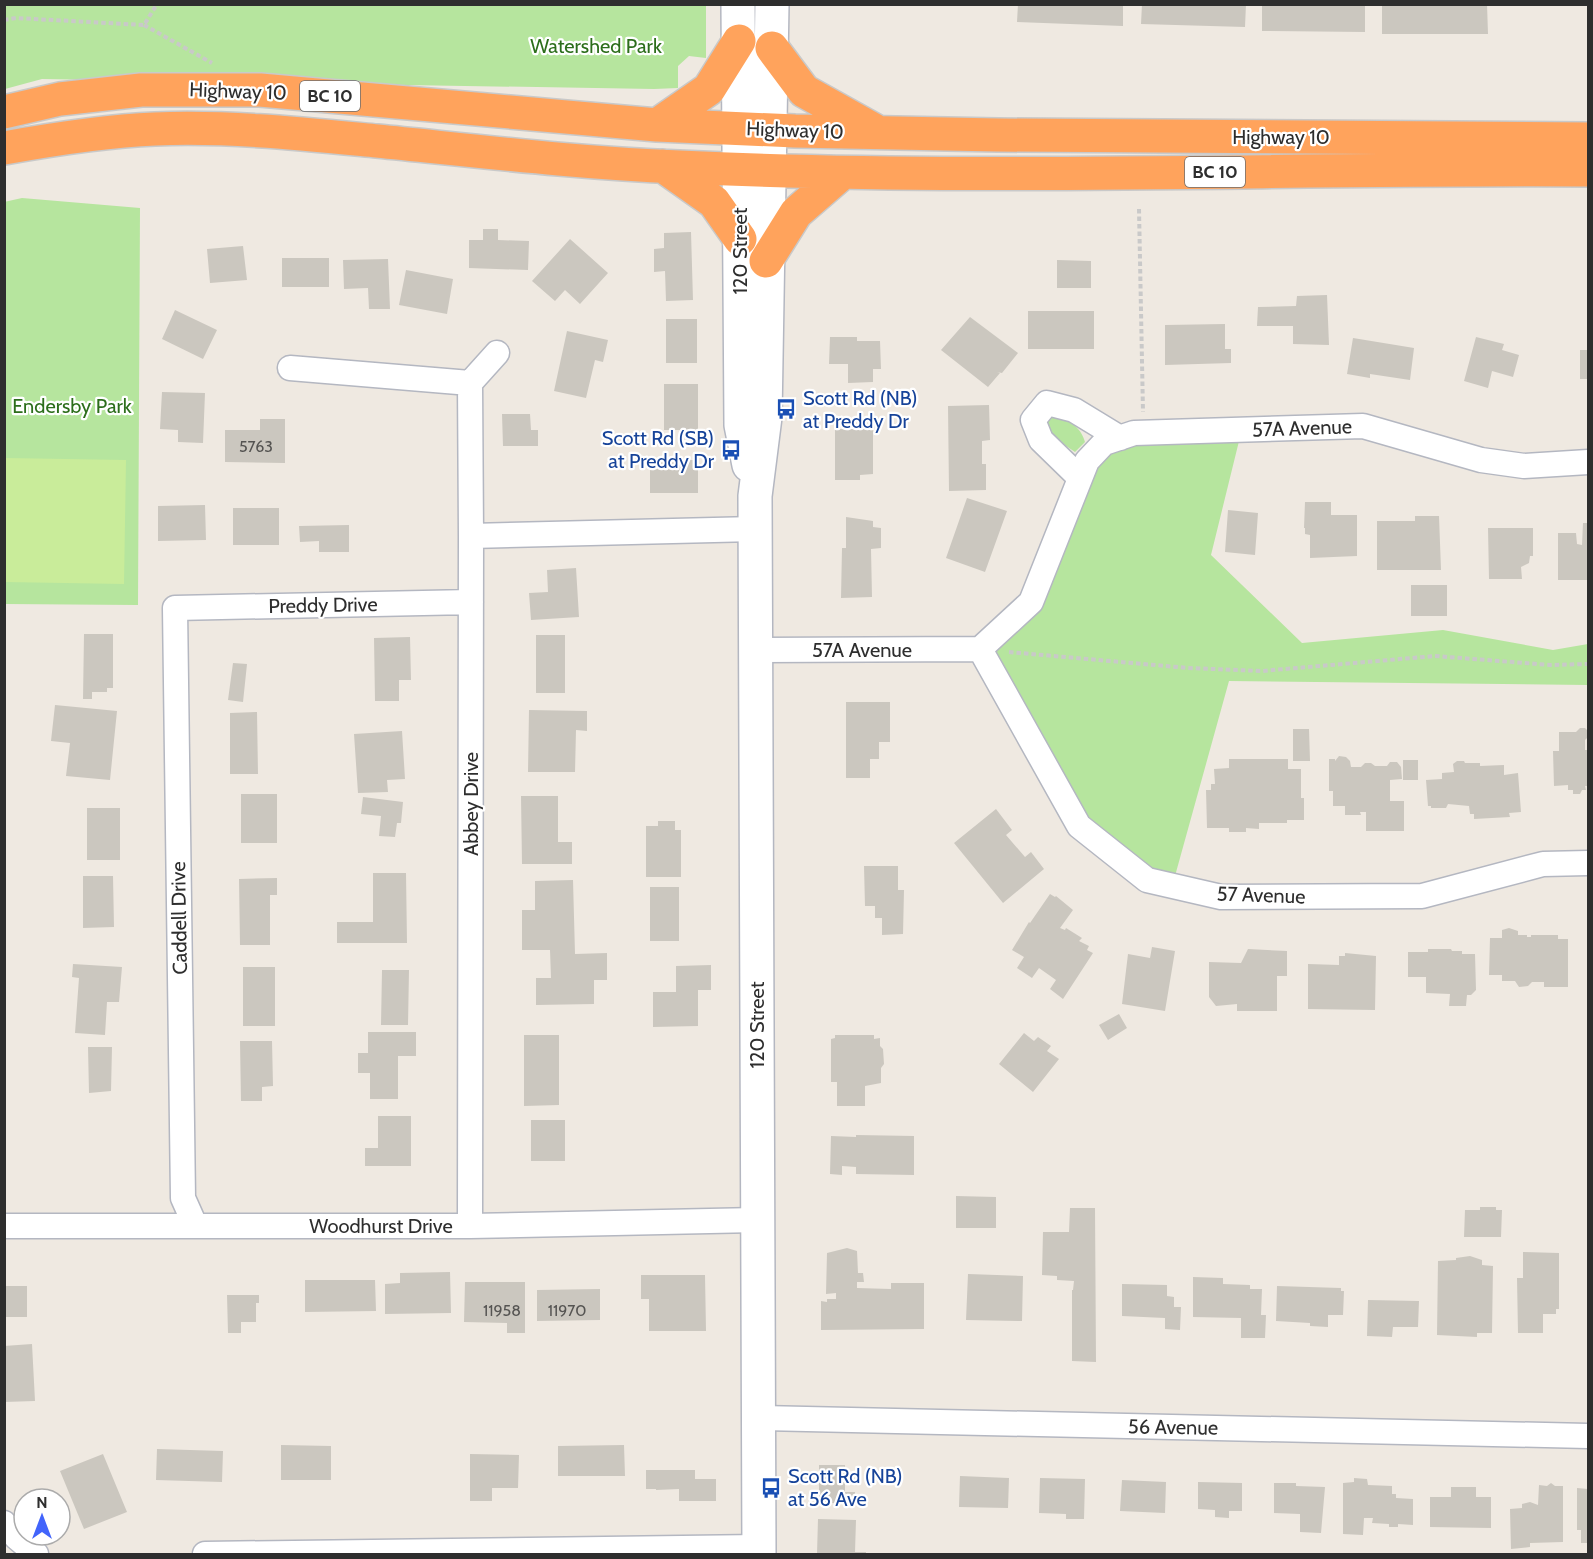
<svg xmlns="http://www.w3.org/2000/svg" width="1593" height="1559" font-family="Cabin,sans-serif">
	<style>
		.green { fill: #b6e59e }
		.pitch { fill: #c9ec9a }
		.building { fill: #cbc7bf }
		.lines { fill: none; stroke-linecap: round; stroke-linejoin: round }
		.street-casing { stroke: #b4b7c1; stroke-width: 27 }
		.secondary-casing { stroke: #b4b7c1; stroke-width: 36 }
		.highway-casing { stroke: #c9c9c9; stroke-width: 36 }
		.path { stroke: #c9c9c9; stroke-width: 4; stroke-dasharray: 4.5 3; stroke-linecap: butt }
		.street { stroke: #fff; stroke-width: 24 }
		.secondary { stroke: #fff; stroke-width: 33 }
		.highway { stroke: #ffa35c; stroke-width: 33 }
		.labels { text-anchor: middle; stroke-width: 4.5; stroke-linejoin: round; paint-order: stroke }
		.number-label { font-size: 16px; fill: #555452 }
		.shield { fill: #fff; stroke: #6d6d6d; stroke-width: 1.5 }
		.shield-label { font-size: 18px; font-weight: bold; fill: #2e2e2e }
		.park-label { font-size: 20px; fill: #2c6e1b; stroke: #fff }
		.street-label { font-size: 20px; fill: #2e2e2e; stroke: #fff }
		.transit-label { font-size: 20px; fill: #164399; stroke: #fff; text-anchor: start }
	</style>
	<rect width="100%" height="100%" fill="#efe9e1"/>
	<path class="green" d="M 5,5 L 706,5 L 706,58 L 689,56 L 678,66 L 678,88 L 654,89 L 42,79 L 5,89 Z
		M 22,198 L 140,208 L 138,605 L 5,604 L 4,202 Z
		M 1052,414 C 1067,419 1081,426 1085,442 L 1075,452 L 1047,433 L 1045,420 Z
		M 1240,437 L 1211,555 L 1302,643 L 1443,630 L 1553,650 L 1588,644 L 1588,685 L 1229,681 L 1175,876 L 1153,871 L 1082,817 L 989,652 L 1036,609 L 1091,468 L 1111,451 L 1136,443 Z"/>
	<path class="pitch" d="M 5,458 L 126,460 L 124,584 L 5,582 Z"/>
	<path class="building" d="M 1018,4 L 1123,4 L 1123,26 L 1017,22 Z
		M 1142,4 L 1246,4 L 1245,27 L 1141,24 Z
		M 1262,4 L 1365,4 L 1365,32 L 1262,31 Z
		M 1382,4 L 1487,4 L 1488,34 L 1382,34 Z
		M 483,229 L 498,229 L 498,240 L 529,241 L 528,270 L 469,268 L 469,240 L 483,240 Z
		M 691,232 L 693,300 L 666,301 L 665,271 L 654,272 L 654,249 L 664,248 L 664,233 Z
		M 570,239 L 608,273 L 580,304 L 565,290 L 555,301 L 532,281 Z
		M 243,246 L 247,280 L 210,283 L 207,249 Z
		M 282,258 L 329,258 L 329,287 L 282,287 Z
		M 388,259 L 390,309 L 369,309 L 368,288 L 344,289 L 343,260 Z
		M 1057,260 L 1091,261 L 1091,288 L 1057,288 Z
		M 406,270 L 453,279 L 447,314 L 399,305 Z
		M 1327,295 L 1329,345 L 1293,344 L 1293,326 L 1257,326 L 1258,307 L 1296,306 L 1297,296 Z
		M 175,310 L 217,330 L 203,359 L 162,339 Z
		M 1028,311 L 1094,311 L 1094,349 L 1028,349 Z
		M 970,317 L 1018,353 L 1002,373 L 997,372 L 1000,373 L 988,387 L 941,350 Z
		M 666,319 L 697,319 L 697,363 L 666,363 Z
		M 1225,324 L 1225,349 L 1231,349 L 1231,363 L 1165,365 L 1165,325 Z
		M 567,331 L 608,340 L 603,362 L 595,360 L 586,398 L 554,391 Z
		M 830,337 L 857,337 L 857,341 L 880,341 L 881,369 L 873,369 L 873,382 L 848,383 L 848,364 L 829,364 Z
		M 1476,337 L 1504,344 L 1502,350 L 1519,355 L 1513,377 L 1492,371 L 1488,388 L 1464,381 Z
		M 1353,338 L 1414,348 L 1410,380 L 1370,374 L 1370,378 L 1347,374 Z
		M 1580,350 L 1588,350 L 1588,379 L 1580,379 Z
		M 664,384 L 698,384 L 698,430 L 664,430 Z
		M 162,392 L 205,393 L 203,443 L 178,442 L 178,430 L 160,429 Z
		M 989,405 L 990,440 L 982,441 L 982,464 L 986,464 L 986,490 L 949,491 L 948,406 Z
		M 502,414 L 530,414 L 531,430 L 538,430 L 538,446 L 503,446 Z
		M 260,419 L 285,419 L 285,463 L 225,462 L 225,430 L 260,430 Z
		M 835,429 L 873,429 L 873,474 L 860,475 L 860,480 L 835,480 Z
		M 650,460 L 698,460 L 698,493 L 650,493 Z
		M 967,498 L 1007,511 L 985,572 L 946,558 Z
		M 1305,502 L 1331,502 L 1331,515 L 1357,515 L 1357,556 L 1310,558 L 1310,535 L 1305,534 L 1305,528 L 1304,528 Z
		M 205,505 L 206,540 L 158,541 L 158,506 Z
		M 233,508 L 279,508 L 279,545 L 233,545 Z
		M 1228,510 L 1258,513 L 1255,555 L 1225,552 Z
		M 1415,516 L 1439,516 L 1441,570 L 1377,570 L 1377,521 L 1415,521 Z
		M 846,517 L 873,521 L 873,527 L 881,528 L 881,548 L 871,549 L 872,597 L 841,598 L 842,548 L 846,548 Z
		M 1583,523 L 1588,523 L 1588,580 L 1558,580 L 1558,533 L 1576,533 L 1577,544 L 1582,545 Z
		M 349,525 L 349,552 L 319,552 L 319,541 L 300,542 L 299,526 Z
		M 1488,528 L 1533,528 L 1533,556 L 1530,556 L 1529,563 L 1521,567 L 1522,579 L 1489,579 Z
		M 576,568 L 579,617 L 531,620 L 529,593 L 548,592 L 547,570 Z
		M 1411,585 L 1447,585 L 1447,616 L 1411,616 Z
		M 84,634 L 113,634 L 113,688 L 107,688 L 107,692 L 92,692 L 92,699 L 83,699 Z
		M 536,635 L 565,635 L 565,693 L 536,693 Z
		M 410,637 L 411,680 L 399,680 L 399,701 L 375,701 L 374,638 Z
		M 233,663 L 247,664 L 243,702 L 228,700 Z
		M 846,702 L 890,702 L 890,742 L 879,742 L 879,759 L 870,759 L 870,778 L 846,778 Z
		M 55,705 L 117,711 L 110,780 L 66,776 L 70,743 L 51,741 Z
		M 529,710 L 587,711 L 587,731 L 576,730 L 575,772 L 528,772 Z
		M 257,712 L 258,774 L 230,774 L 230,713 Z
		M 1580,728 L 1585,728 L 1588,731 L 1588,737 L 1585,740 L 1585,750 L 1588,750 L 1588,786 L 1585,786 L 1586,790 L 1582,790 L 1580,794 L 1573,794 L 1573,790 L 1568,790 L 1568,785 L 1554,786 L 1553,751 L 1559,751 L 1559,732 L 1576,732 Z
		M 1293,729 L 1309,729 L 1310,761 L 1293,761 Z
		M 402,731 L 405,779 L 387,780 L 388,792 L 358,793 L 354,734 Z
		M 1339,756 L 1346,757 L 1350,761 L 1351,767 L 1361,767 L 1365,763 L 1371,763 L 1375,766 L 1387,766 L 1390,762 L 1397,762 L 1401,767 L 1402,779 L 1390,780 L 1390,801 L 1404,801 L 1404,831 L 1366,831 L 1366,812 L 1360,812 L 1361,815 L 1345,815 L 1345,806 L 1333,806 L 1333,791 L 1329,791 L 1329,759 L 1335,759 L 1335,761 Z
		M 1229,759 L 1288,759 L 1288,769 L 1301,769 L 1301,798 L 1304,798 L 1304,820 L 1287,820 L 1287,823 L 1259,823 L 1259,829 L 1246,828 L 1246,832 L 1229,832 L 1229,828 L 1207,828 L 1206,790 L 1211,790 L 1211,784 L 1215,784 L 1214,769 L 1229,768 Z
		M 1403,760 L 1418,760 L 1418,780 L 1403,780 Z
		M 1457,761 L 1464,761 L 1465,763 L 1480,763 L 1480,766 L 1504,765 L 1504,775 L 1518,773 L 1521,812 L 1509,813 L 1510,817 L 1474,819 L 1474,814 L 1470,814 L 1469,806 L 1448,804 L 1446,808 L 1431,808 L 1431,806 L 1428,806 L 1426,780 L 1442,779 L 1442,773 L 1454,772 L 1453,764 Z
		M 241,794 L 277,794 L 277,843 L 241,843 Z
		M 521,796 L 558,796 L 558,842 L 572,842 L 572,864 L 522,864 Z
		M 363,797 L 403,802 L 401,823 L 397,823 L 395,837 L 379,836 L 381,816 L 361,814 Z
		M 87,808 L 120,808 L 120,860 L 87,860 Z
		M 996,809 L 1012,830 L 1006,835 L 1025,857 L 1031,852 L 1044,869 L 1003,903 L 954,843 Z
		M 658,821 L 675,821 L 675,830 L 681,830 L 681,877 L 646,877 L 646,826 L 658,826 Z
		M 864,866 L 898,866 L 898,890 L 904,890 L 903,934 L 882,935 L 882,918 L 875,918 L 875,906 L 865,906 Z
		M 373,873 L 406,873 L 407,943 L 337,943 L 337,922 L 373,922 Z
		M 83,876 L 113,876 L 114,927 L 83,928 Z
		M 277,878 L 277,895 L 270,895 L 270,945 L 240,945 L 239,879 Z
		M 573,880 L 575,954 L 607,953 L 607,980 L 594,980 L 594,1004 L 536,1005 L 536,978 L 551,978 L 550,950 L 522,950 L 522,910 L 535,910 L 535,881 Z
		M 650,887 L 679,887 L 679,941 L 650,941 Z
		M 1050,894 L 1055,897 L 1056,896 L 1073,910 L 1060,928 L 1065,930 L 1066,928 L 1082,938 L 1079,941 L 1089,946 L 1087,950 L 1093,953 L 1063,999 L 1050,989 L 1056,980 L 1039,968 L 1032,978 L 1017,968 L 1024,957 L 1012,950 L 1029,922 L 1030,923 Z
		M 1509,928 L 1518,931 L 1518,935 L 1527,935 L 1527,937 L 1531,937 L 1531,935 L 1558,935 L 1558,939 L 1568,939 L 1568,987 L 1544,987 L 1544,982 L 1532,982 L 1528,986 L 1519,987 L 1515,981 L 1502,981 L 1502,975 L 1489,975 L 1490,938 L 1502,938 L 1502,930 Z
		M 1152,947 L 1175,951 L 1165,1011 L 1122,1004 L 1128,954 L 1150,958 Z
		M 1248,949 L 1287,951 L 1287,976 L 1277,976 L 1277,1011 L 1237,1011 L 1237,1004 L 1216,1006 L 1209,997 L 1209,962 L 1241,963 Z
		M 1428,949 L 1451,949 L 1452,951 L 1462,951 L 1462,954 L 1475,954 L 1476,990 L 1471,995 L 1467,995 L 1466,1006 L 1449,1006 L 1450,994 L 1426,993 L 1426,977 L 1408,977 L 1408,952 L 1428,952 Z
		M 1345,953 L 1376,956 L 1375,1010 L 1308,1009 L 1308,964 L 1339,965 L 1339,956 L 1345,956 Z
		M 73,964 L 122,967 L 119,1002 L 107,1002 L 105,1035 L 75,1033 L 79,978 L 72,977 Z
		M 711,965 L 711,990 L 698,990 L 698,1026 L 653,1027 L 653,992 L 676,992 L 676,966 Z
		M 243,967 L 275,967 L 275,1026 L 243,1026 Z
		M 382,970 L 409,970 L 408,1025 L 381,1025 Z
		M 1119,1014 L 1127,1028 L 1108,1040 L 1099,1025 Z
		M 368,1032 L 416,1032 L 416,1056 L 398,1056 L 398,1099 L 370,1099 L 370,1073 L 358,1073 L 358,1053 L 368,1053 Z
		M 1024,1033 L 1034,1041 L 1038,1037 L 1051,1046 L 1047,1051 L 1059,1059 L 1033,1092 L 999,1064 Z
		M 524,1035 L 559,1035 L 559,1105 L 524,1106 Z
		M 835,1035 L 874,1035 L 874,1039 L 880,1038 L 880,1046 L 883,1049 L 884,1064 L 881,1068 L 881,1083 L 865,1086 L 865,1106 L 837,1106 L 837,1082 L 831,1082 L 831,1039 L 835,1038 Z
		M 240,1041 L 272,1041 L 273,1086 L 262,1087 L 262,1101 L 241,1101 Z
		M 88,1047 L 112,1047 L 111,1091 L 89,1093 Z
		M 378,1116 L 411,1116 L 411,1166 L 365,1166 L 365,1148 L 378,1148 Z
		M 531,1120 L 565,1120 L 565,1161 L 531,1161 Z
		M 856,1135 L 914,1136 L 914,1175 L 856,1174 L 856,1167 L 842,1166 L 842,1175 L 830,1174 L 831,1136 L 856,1137 Z
		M 956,1196 L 996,1197 L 996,1228 L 956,1228 Z
		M 1480,1207 L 1496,1207 L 1496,1210 L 1502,1210 L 1501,1237 L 1464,1237 L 1465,1210 L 1480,1210 Z
		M 1070,1208 L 1095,1208 L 1096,1362 L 1072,1361 L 1072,1290 L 1073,1290 L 1074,1281 L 1057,1280 L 1057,1276 L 1042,1275 L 1043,1232 L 1069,1232 Z
		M 847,1248 L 857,1251 L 858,1273 L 863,1273 L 864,1282 L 857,1282 L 857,1288 L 891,1289 L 891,1283 L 924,1283 L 924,1329 L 821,1330 L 821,1301 L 827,1302 L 827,1299 L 836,1299 L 836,1293 L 826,1294 L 827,1253 Z
		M 1523,1252 L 1559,1253 L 1559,1309 L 1556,1309 L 1556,1314 L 1543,1314 L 1543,1333 L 1518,1333 L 1517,1278 L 1523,1278 Z
		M 1470,1256 L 1482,1260 L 1482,1265 L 1493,1266 L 1492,1333 L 1477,1333 L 1477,1337 L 1437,1335 L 1438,1261 L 1456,1260 L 1456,1258 Z
		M 450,1272 L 451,1313 L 385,1314 L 385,1284 L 400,1283 L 400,1273 Z
		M 968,1274 L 1023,1276 L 1022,1321 L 966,1320 Z
		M 641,1275 L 705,1275 L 706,1331 L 649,1331 L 649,1299 L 641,1299 Z
		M 1193,1277 L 1223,1278 L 1223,1284 L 1250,1285 L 1250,1289 L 1262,1289 L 1261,1315 L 1266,1315 L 1265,1338 L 1241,1338 L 1241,1318 L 1193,1317 Z
		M 305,1280 L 375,1280 L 376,1311 L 305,1312 Z
		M 465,1282 L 525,1282 L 525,1333 L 507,1333 L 507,1323 L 464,1322 Z
		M 1122,1284 L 1167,1285 L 1167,1296 L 1174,1297 L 1174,1307 L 1181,1307 L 1180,1330 L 1165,1329 L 1165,1318 L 1122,1316 Z
		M 4,1286 L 27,1286 L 27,1317 L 4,1317 Z
		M 1277,1286 L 1341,1288 L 1341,1291 L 1344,1291 L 1343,1315 L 1328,1315 L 1328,1327 L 1310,1326 L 1310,1323 L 1276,1321 Z
		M 600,1289 L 600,1320 L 537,1321 L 537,1290 Z
		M 227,1295 L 259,1295 L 259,1303 L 256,1303 L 256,1322 L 241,1322 L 241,1333 L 228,1333 Z
		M 1368,1300 L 1419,1301 L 1418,1327 L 1393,1327 L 1392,1337 L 1367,1336 Z
		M 32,1344 L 35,1401 L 4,1402 L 4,1346 Z
		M 281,1445 L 331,1446 L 331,1480 L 281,1480 Z
		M 624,1445 L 625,1476 L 558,1476 L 558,1446 Z
		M 157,1449 L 223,1451 L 222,1482 L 156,1480 Z
		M 103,1454 L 127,1512 L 84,1529 L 60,1471 Z
		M 470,1454 L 519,1455 L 518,1488 L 492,1488 L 492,1501 L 470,1501 Z
		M 819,1465 L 845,1465 L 845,1492 L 855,1492 L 855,1503 L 819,1503 Z
		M 646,1470 L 695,1470 L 695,1479 L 716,1479 L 716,1501 L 679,1501 L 679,1489 L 656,1490 L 656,1489 L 646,1489 Z
		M 960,1476 L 1009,1478 L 1008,1508 L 959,1507 Z
		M 1040,1478 L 1085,1479 L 1084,1519 L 1066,1519 L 1066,1514 L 1039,1513 Z
		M 1354,1478 L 1367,1479 L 1368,1485 L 1392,1486 L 1392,1494 L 1396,1494 L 1396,1498 L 1413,1499 L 1413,1525 L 1398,1524 L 1398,1527 L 1389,1527 L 1389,1524 L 1372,1523 L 1373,1518 L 1364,1518 L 1363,1535 L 1343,1534 L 1343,1483 L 1354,1482 Z
		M 1122,1480 L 1166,1482 L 1165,1513 L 1120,1511 Z
		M 1198,1482 L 1242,1483 L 1242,1511 L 1229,1511 L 1229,1518 L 1215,1517 L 1215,1510 L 1198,1509 Z
		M 1274,1483 L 1296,1483 L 1296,1486 L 1325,1487 L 1321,1533 L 1300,1532 L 1300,1514 L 1274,1513 Z
		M 1551,1483 L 1555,1486 L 1563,1486 L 1563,1542 L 1530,1543 L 1530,1547 L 1511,1549 L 1510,1509 L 1522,1508 L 1522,1504 L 1530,1502 L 1538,1505 L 1539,1485 L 1547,1486 Z
		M 1451,1487 L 1476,1487 L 1476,1497 L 1491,1497 L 1491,1528 L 1430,1527 L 1430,1497 L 1451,1497 Z
		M 1577,1488 L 1588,1489 L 1588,1543 L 1581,1543 L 1581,1530 L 1577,1530 Z
		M 818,1519 L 856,1520 L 855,1552 L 866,1552 L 866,1554 L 817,1554 Z"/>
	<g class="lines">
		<g class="street-casing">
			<path id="street" d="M 290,368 L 470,383 L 471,536 L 470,1226
				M 470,383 L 497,353
				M 1080,478 L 1041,440 L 1033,420 L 1047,403 L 1074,410 L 1120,438
				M 471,536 L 755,529
				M 980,649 L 1079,826 L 1147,880 L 1221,897 L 1422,896 L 1543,864 L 1588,863
				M 756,650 L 980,649 L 1031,602 L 1087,461 L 1104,443 L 1134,433 L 1363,426 L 1481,460 L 1524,466 L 1588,462
				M 195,1225 L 183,1198 L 175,608 L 471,602
				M 4,1226 L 470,1226 L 757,1220
				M 758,1418 L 1588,1436
				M 4,1523 L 16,1537 L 36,1554
				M 205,1554 L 759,1547"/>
		</g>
		<g class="secondary-casing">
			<path id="secondary" d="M 738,4 L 741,425 L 749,465
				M 759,1554 L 755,496 L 765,417 L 772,4"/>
		</g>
		<g class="highway-casing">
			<path id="highway" d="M 772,48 L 804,91 L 874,130
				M 4,112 L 60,99 L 141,90 L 260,90 L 657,125 L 795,131 L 998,135 L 1588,139
				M 657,125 L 709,89 L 739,41
				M 4,148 C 54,139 104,131 155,129 C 229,126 304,134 377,141 C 478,151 578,163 679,167 C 982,181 1285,168 1588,170
				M 663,166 L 714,202 L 740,239
				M 766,261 L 796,213 L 841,174"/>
		</g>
		<path class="path" d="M 4,20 L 16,18 L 144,25 L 157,4
			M 144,25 L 212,63
			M 1139,209 L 1143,412
			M 1009,652 L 1188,668 L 1262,671 L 1435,656 L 1550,665 L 1588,664"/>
		<use href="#street" class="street"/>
		<use href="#secondary" class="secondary"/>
		<use href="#highway" class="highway"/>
	</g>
	<defs>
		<g id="bus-bare" transform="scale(1.62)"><path d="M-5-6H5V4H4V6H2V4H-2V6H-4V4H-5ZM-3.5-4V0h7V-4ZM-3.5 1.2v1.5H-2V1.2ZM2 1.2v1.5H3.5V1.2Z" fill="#1a4fb4" stroke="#fff" stroke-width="2.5" paint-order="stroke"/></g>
	</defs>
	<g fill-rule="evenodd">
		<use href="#bus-bare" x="786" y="409"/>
		<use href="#bus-bare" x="731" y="450"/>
		<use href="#bus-bare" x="771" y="1488"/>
	</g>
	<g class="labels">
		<g class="number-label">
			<text x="256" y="452">5763</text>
			<text x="502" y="1316">11958</text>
			<text x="567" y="1316">11970</text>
		</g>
		<g class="shield">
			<rect x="300" y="81" width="60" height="30" rx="4.5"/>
			<rect x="1185" y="157" width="60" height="30" rx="4.5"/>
		</g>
		<g class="shield-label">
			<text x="330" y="102">BC 10</text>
			<text x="1215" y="178">BC 10</text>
		</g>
		<g class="park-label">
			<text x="596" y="53">Watershed Park</text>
			<text x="72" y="413">Endersby Park</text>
		</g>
		<g class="street-label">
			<text transform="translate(238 91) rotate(2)" y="7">Highway 10</text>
			<text transform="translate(795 130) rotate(2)" y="7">Highway 10</text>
			<text x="1281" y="144">Highway 10</text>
			<text transform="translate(740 251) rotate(-90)" y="7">120 Street</text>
			<text transform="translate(1302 428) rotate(-2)" y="7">57A Avenue</text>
			<text transform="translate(323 605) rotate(-1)" y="7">Preddy Drive</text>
			<text x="862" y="657">57A Avenue</text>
			<text transform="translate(471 804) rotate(-90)" y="7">Abbey Drive</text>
			<text transform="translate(1261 895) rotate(2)" y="7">57 Avenue</text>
			<text transform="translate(179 918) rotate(-91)" y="7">Caddell Drive</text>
			<text transform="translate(757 1025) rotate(-90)" y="7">120 Street</text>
			<text x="381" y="1233">Woodhurst Drive</text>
			<text transform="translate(1173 1427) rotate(1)" y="7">56 Avenue</text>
		</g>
		<g class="transit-label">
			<text x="803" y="405">Scott Rd (NB)<tspan x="803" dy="23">at Preddy Dr</tspan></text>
			<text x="714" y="445" text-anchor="end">Scott Rd (SB)<tspan x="714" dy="23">at Preddy Dr</tspan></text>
			<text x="788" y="1483">Scott Rd (NB)<tspan x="788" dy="23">at 56 Ave</tspan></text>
		</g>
	</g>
	<rect width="1593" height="1559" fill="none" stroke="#2e2e2e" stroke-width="12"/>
	<g transform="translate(42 1517)"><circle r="28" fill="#ffffff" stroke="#ababab" stroke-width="1.5"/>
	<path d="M0-4.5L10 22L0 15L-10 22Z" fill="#4264fb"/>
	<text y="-9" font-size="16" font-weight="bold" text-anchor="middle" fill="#2e2e2e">N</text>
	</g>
</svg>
